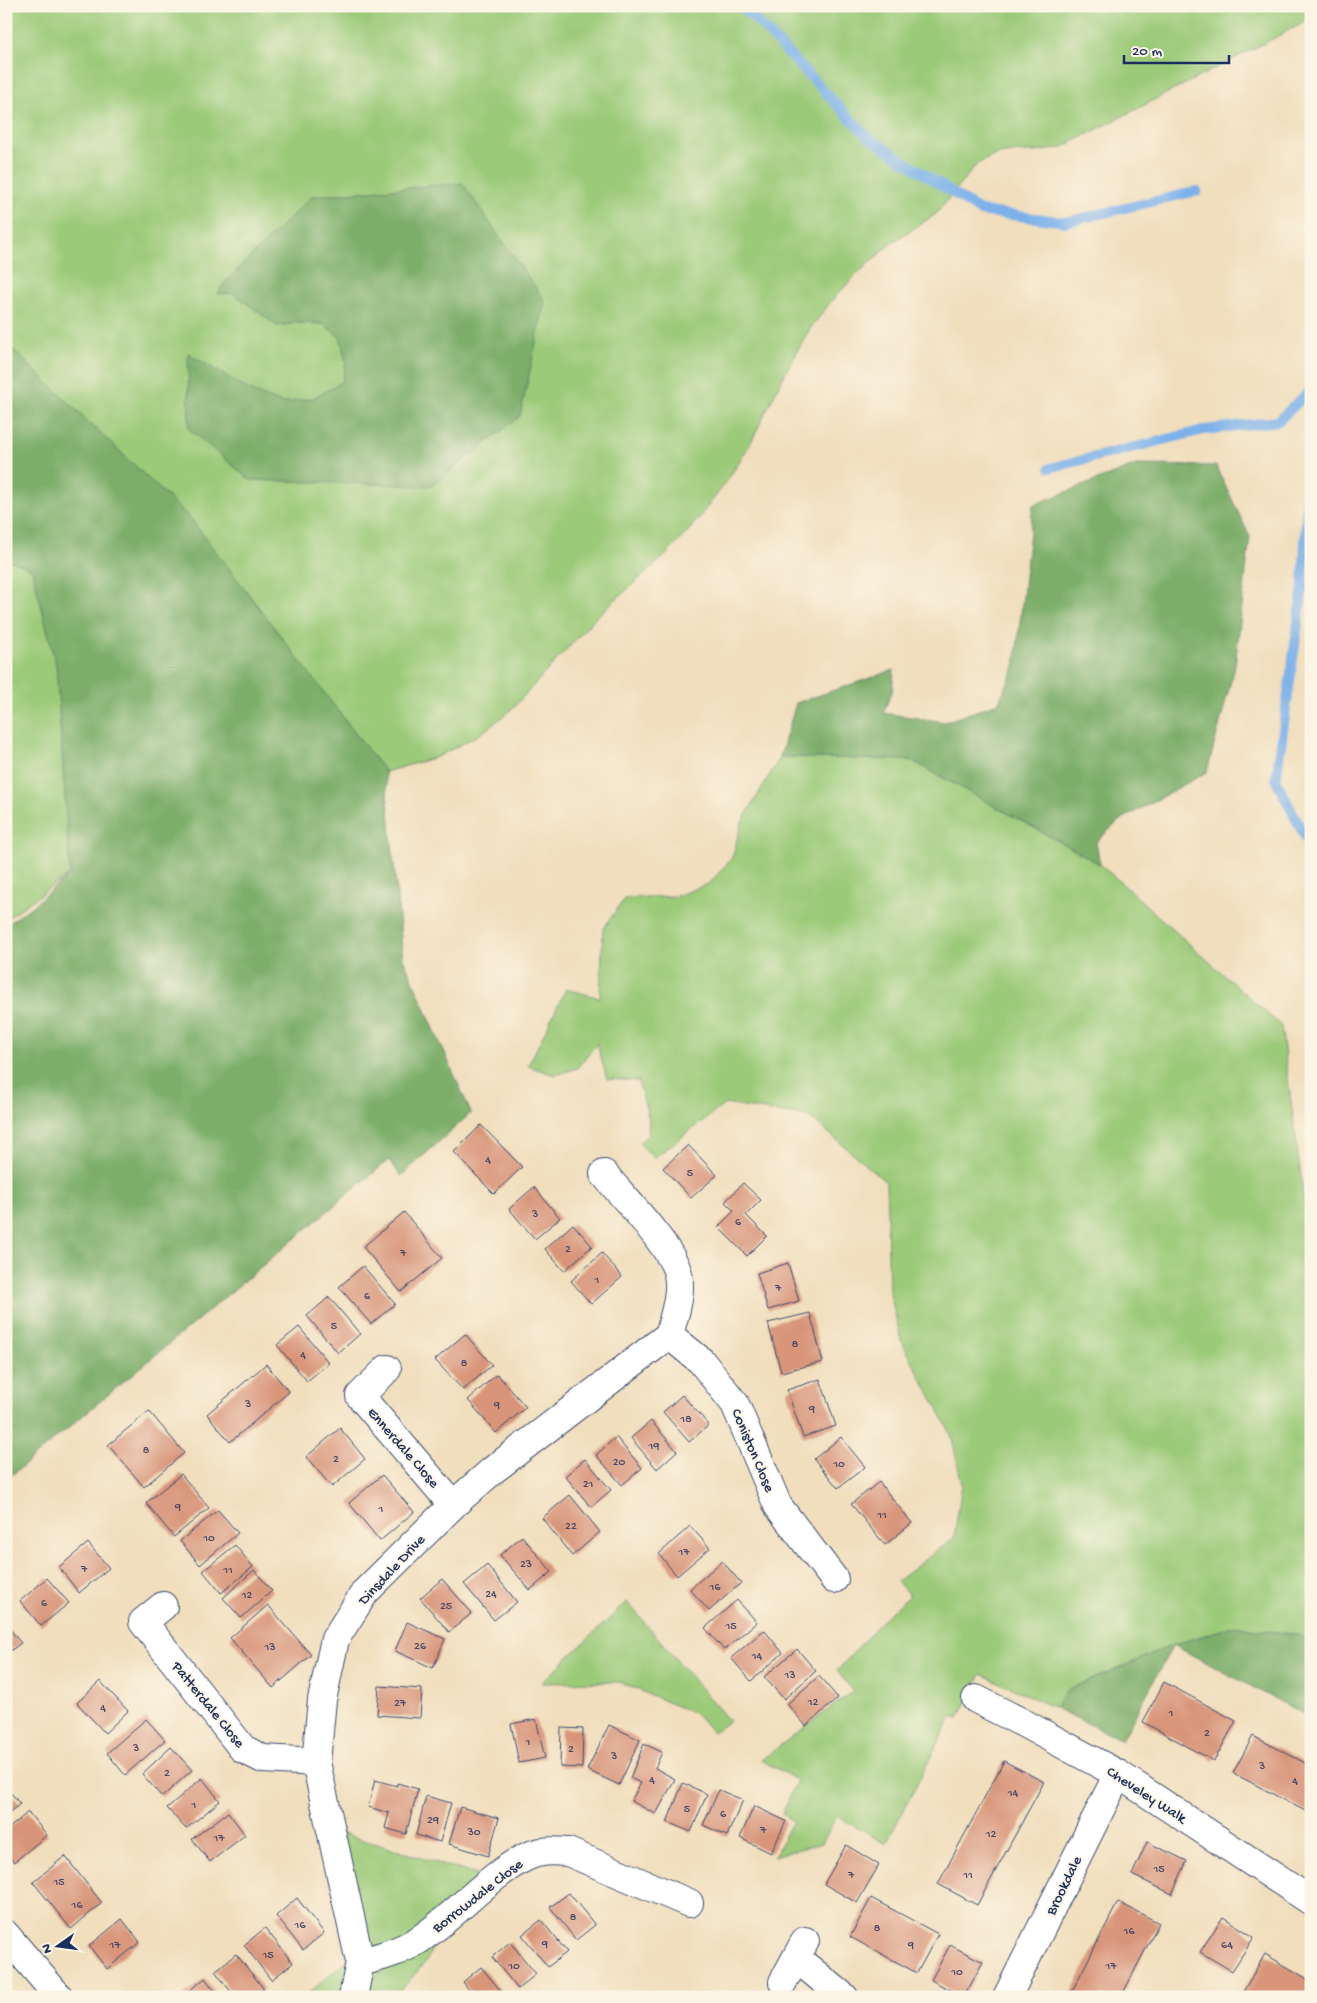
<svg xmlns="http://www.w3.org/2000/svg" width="1317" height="2003" font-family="'Gochi Hand',sans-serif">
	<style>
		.green { fill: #9bca79; stroke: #5b7c6c }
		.forest { fill: #7cae69; stroke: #4c6e64 }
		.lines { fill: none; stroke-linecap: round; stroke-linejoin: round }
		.stream { stroke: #7bb1ea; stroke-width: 10 }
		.building { fill: #d8957a }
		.street-casing { stroke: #3b496c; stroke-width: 30 }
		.street { stroke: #fff; stroke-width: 28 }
		.labels { text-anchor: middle; stroke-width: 4; stroke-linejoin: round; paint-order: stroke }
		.number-label { font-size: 12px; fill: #4a4865 }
		.street-label { font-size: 15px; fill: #1b2f5e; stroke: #fcf5e5 }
	</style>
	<rect width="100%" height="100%" fill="#fcf5e5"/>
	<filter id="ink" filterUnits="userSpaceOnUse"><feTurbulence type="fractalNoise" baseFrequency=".02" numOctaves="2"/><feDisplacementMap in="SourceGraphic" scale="10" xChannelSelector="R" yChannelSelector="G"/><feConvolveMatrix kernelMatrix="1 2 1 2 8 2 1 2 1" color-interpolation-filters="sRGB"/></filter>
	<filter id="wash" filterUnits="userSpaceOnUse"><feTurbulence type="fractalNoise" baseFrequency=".0096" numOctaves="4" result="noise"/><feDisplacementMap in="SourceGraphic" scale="20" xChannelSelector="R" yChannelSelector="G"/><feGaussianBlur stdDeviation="1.12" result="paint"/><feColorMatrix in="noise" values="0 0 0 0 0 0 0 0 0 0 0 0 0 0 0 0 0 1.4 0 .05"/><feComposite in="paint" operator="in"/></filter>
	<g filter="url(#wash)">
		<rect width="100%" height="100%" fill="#f0debc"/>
		<path class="green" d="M 6,6 L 1311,6 L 1311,19 L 1061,148 L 1035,152 L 1013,152 L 998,154 L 977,164 L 936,214 L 894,241 L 859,272 L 833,299 L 810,329 L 785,373 L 749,446 L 725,484 L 690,529 L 667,554 L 597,616 L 511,710 L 482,733 L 437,757 L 385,772 L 172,801 L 6,919 Z
			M 780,757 L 911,760 L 1100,864 L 1281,1026 L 1311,1253 L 1311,1643 L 1298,1635 L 1234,1626 L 1173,1645 L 1067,1690 L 1055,1708 L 981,1674 L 959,1718 L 952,1716 L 886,1844 L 837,1816 L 822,1843 L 774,1856 L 793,1821 L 782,1814 L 797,1780 L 761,1760 L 853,1691 L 837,1671 L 887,1615 L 910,1596 L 897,1581 L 954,1538 L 962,1484 L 951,1434 L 901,1340 L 889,1289 L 886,1182 L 810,1117 L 725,1104 L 654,1158 L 639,1143 L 648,1135 L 649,1119 L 638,1081 L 607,1079 L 597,1043 L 577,1068 L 555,1075 L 528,1066 L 566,989 L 600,998 L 603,929 L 625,898 L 677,896 L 710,883 L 732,858 L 742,822 Z
			M 627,1602 L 729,1721 L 713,1733 L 696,1714 L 619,1682 L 541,1683 Z
			M 331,1830 L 493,1880 L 444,1921 L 427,1960 L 395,1997 L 304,1997 L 358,1951 Z"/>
		<path class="forest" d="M 462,183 L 545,301 L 520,416 L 432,486 L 250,480 L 189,429 L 188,353 L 247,389 L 282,403 L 313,398 L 342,382 L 346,362 L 340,337 L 323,324 L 297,323 L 277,326 L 233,293 L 218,294 L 224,283 L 312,196 Z
			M 6,343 L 191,519 L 385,772 L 403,958 L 471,1113 L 401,1176 L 389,1160 L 6,1480 L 6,925 L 31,907 L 70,874 L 56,665 L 32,569 L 6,559 Z
			M 1136,465 L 1216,466 L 1250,537 L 1235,666 L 1207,772 L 1120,820 L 1096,842 L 1100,864 L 911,760 L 780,757 L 796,703 L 894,670 L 892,692 L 883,713 L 945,722 L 998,703 L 1015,667 L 1033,505 Z
			M 1234,1626 L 1298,1635 L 1311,1643 L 1311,1718 L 1173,1645 L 1122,1740 L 1055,1708 L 1067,1690 L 1173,1645 Z"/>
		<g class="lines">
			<path class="stream" d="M 740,6 L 757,21 L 868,137 L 980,211 L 1066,222 L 1197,191
				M 1311,411 L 1303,587 L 1276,780 L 1311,849
				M 1050,468 L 1204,430 L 1278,421 L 1311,390"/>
		</g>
		<g id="blocks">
			<path class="building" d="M 481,1125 L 522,1167 L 494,1194 L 454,1152 Z
				M 688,1145 L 717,1175 L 691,1198 L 663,1168 Z
				M 743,1183 L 761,1200 L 746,1215 L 767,1236 L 747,1256 L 718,1227 L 734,1211 L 725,1202 Z
				M 534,1187 L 560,1218 L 535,1239 L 509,1209 Z
				M 404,1212 L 442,1258 L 401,1292 L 363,1247 Z
				M 573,1224 L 592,1246 L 564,1271 L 545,1249 Z
				M 602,1253 L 622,1277 L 591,1304 L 571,1281 Z
				M 788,1263 L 799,1301 L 768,1310 L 757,1273 Z
				M 363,1266 L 395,1304 L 371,1324 L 339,1287 Z
				M 329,1297 L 360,1334 L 338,1353 L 307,1316 Z
				M 810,1313 L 823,1362 L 781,1372 L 768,1323 Z
				M 299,1327 L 329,1363 L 307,1381 L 277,1345 Z
				M 465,1334 L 492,1365 L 463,1390 L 435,1360 Z
				M 266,1364 L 289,1392 L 230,1442 L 207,1414 Z
				M 497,1374 L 526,1407 L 496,1433 L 468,1400 Z
				M 820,1379 L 836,1426 L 803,1437 L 787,1390 Z
				M 682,1395 L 709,1425 L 689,1442 L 663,1412 Z
				M 149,1411 L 184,1453 L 144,1487 L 108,1445 Z
				M 651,1421 L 677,1451 L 657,1469 L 631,1438 Z
				M 340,1428 L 365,1459 L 332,1487 L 306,1457 Z
				M 616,1437 L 642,1468 L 622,1485 L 596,1455 Z
				M 841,1437 L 865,1467 L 838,1488 L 814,1459 Z
				M 585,1459 L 611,1490 L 591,1507 L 565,1476 Z
				M 181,1474 L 209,1508 L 174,1537 L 146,1503 Z
				M 382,1475 L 414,1512 L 380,1541 L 349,1503 Z
				M 879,1482 L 912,1523 L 885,1545 L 851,1504 Z
				M 570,1495 L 600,1532 L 572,1556 L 542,1518 Z
				M 218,1510 L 238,1533 L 200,1565 L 180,1541 Z
				M 690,1526 L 710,1548 L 677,1576 L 659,1554 Z
				M 522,1536 L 552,1572 L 530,1590 L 500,1555 Z
				M 88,1543 L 109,1568 L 79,1593 L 59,1567 Z
				M 235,1545 L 253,1567 L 221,1593 L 203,1571 Z
				M 722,1561 L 741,1583 L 709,1611 L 690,1589 Z
				M 487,1565 L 517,1602 L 494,1620 L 464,1584 Z
				M 254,1570 L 272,1591 L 241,1618 L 223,1598 Z
				M 47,1578 L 69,1603 L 41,1626 L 20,1601 Z
				M 442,1579 L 472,1613 L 449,1632 L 420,1598 Z
				M 737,1600 L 757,1622 L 724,1650 L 705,1628 Z
				M 268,1605 L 311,1655 L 273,1688 L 230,1638 Z
				M 407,1622 L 445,1639 L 433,1668 L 395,1651 Z
				M 6,1625 L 21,1643 L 6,1654 Z
				M 764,1630 L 783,1653 L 751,1681 L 731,1658 Z
				M 797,1649 L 816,1671 L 784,1699 L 764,1677 Z
				M 819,1676 L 838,1698 L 806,1726 L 787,1704 Z
				M 100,1681 L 128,1711 L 105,1733 L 77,1703 Z
				M 1164,1682 L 1236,1721 L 1214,1761 L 1143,1722 Z
				M 379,1686 L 422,1689 L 420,1718 L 377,1715 Z
				M 146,1719 L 165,1740 L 125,1775 L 107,1753 Z
				M 536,1719 L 545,1758 L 519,1763 L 511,1724 Z
				M 609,1725 L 640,1740 L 619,1785 L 587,1770 Z
				M 561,1728 L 583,1729 L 582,1768 L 560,1767 Z
				M 1253,1736 L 1311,1766 L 1311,1814 L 1233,1773 Z
				M 644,1744 L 662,1752 L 655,1768 L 675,1779 L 656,1814 L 631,1801 L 641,1783 L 630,1778 Z
				M 171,1747 L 192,1770 L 162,1797 L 142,1774 Z
				M 1004,1761 L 1044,1782 L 977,1905 L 938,1884 Z
				M 202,1778 L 220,1801 L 186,1829 L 167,1808 Z
				M 375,1780 L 397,1786 L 397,1783 L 418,1789 L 406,1834 L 385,1828 L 389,1813 L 368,1807 Z
				M 683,1783 L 707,1794 L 691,1832 L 667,1822 Z
				M 6,1787 L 20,1804 L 6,1815 Z
				M 719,1790 L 743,1800 L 727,1836 L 703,1825 Z
				M 426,1796 L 451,1803 L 440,1842 L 416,1835 Z
				M 754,1806 L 786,1821 L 771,1853 L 740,1838 Z
				M 460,1807 L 499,1818 L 488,1856 L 449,1844 Z
				M 28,1812 L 47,1835 L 14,1862 L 6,1852 L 6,1831 Z
				M 228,1812 L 245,1835 L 210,1862 L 192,1839 Z
				M 1147,1842 L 1187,1861 L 1172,1894 L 1132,1875 Z
				M 846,1845 L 879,1865 L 857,1903 L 824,1884 Z
				M 65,1856 L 102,1903 L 71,1929 L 33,1882 Z
				M 569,1893 L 595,1925 L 576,1940 L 550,1907 Z
				M 297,1898 L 324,1933 L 303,1950 L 276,1916 Z
				M 871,1898 L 938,1934 L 917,1973 L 850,1937 Z
				M 1118,1902 L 1159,1923 L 1141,1958 L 1121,1997 L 1069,1997 Z
				M 1223,1917 L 1254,1937 L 1232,1971 L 1200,1952 Z
				M 122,1919 L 140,1942 L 107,1969 L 89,1946 Z
				M 541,1920 L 567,1952 L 548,1967 L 522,1935 Z
				M 265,1928 L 293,1963 L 271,1980 L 244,1945 Z
				M 510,1942 L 536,1974 L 518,1989 L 492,1957 Z
				M 950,1945 L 983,1962 L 964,1997 L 931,1980 Z
				M 236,1954 L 264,1989 L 254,1997 L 235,1997 L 215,1971 Z
				M 1265,1954 L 1311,1981 L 1311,1997 L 1240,1997 Z
				M 481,1967 L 506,1997 L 475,1997 L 463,1982 Z
				M 205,1978 L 219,1997 L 185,1997 L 184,1995 Z"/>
		</g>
	</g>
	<g filter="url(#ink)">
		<use href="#blocks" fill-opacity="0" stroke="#3b496c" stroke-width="1"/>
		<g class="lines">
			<g class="street-casing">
				<path id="street" d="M 604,1174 C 623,1197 672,1247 678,1274 C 682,1294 674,1316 669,1335 L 701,1361 L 735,1404 L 778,1506 L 834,1579
					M 387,1369 L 360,1396 L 453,1505
					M 163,1606 L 143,1622 L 243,1749 L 263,1759 L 316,1762
					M 976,1699 L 1025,1724 L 1118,1774 L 1311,1901
					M 6,1935 L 59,1997
					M 796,1958 L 844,1997
					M 360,1962 C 380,1957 399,1952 417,1941 C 455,1917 487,1876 526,1857 C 540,1850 553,1851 568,1852 L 689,1903
					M 783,1982 L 805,1941
					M 353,1997 L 360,1962 L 316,1762 L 322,1700 L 335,1639 L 365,1592 L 453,1505 L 493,1470 L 669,1335
					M 1007,1997 L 1118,1774"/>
			</g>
			<use href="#street" class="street"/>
		</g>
	</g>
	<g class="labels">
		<g class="number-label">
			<text x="488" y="1163">4</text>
			<text x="690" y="1176">5</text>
			<text x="535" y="1217">3</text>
			<text x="738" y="1225">6</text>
			<text x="568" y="1252">2</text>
			<text x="403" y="1256">7</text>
			<text x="597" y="1283">1</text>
			<text x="778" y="1291">7</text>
			<text x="367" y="1299">6</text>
			<text x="334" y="1329">5</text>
			<text x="795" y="1347">8</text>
			<text x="303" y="1358">4</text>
			<text x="464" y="1366">8</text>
			<text x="248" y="1407">3</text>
			<text x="497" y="1408">9</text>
			<text x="812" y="1412">9</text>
			<text x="686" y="1422">18</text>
			<text x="654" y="1449">19</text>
			<text x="146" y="1453">8</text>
			<text x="336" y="1462">2</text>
			<text x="619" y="1465">20</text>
			<text x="839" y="1467">10</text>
			<text x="588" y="1487">21</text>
			<text x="178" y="1510">9</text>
			<text x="381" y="1512">1</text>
			<text x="882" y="1518">11</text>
			<text x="571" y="1529">22</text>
			<text x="209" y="1541">10</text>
			<text x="684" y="1555">17</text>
			<text x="526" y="1567">23</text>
			<text x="84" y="1572">7</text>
			<text x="228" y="1573">11</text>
			<text x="715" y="1590">16</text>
			<text x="491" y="1597">24</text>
			<text x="247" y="1598">12</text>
			<text x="44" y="1606">6</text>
			<text x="446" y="1609">25</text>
			<text x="731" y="1629">15</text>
			<text x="420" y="1649">26</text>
			<text x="270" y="1650">13</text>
			<text x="757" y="1659">14</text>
			<text x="790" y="1678">13</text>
			<text x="813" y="1705">12</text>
			<text x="400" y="1706">27</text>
			<text x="103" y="1711">4</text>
			<text x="1171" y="1716">1</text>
			<text x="1207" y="1736">2</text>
			<text x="528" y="1745">1</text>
			<text x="136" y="1751">3</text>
			<text x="571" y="1752">2</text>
			<text x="614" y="1759">3</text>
			<text x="1262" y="1769">3</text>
			<text x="167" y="1776">2</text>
			<text x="652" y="1783">4</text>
			<text x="1295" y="1784">4</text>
			<text x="1013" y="1796">14</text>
			<text x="194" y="1808">1</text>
			<text x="687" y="1812">5</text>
			<text x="723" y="1817">6</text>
			<text x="433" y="1823">29</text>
			<text x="763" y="1833">7</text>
			<text x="474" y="1835">30</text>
			<text x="991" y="1837">12</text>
			<text x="219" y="1841">17</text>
			<text x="1159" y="1872">15</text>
			<text x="851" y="1878">7</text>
			<text x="968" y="1878">11</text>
			<text x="59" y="1885">15</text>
			<text x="77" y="1908">16</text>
			<text x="573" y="1920">8</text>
			<text x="300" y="1928">16</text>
			<text x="877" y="1931">8</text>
			<text x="1129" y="1934">16</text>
			<text x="545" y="1947">9</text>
			<text x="115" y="1948">17</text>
			<text x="911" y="1948">9</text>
			<text x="1227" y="1948">64</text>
			<text x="268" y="1958">15</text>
			<text x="514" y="1969">10</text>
			<text x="1111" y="1969">17</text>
			<text x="957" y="1975">10</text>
		</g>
		<g class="street-label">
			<text transform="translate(404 1447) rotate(49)" y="5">Ennerdale Close</text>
			<text transform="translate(754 1450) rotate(67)" y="5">Coniston Close</text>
			<text transform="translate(391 1569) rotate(-47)" y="5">Dinsdale Drive</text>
			<text transform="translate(209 1704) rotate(51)" y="5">Patterdale Close</text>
			<text transform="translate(1147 1794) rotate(33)" y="5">Cheveley Walk</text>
			<text transform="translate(1063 1885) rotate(-64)" y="5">Brookdale</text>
			<text transform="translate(477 1895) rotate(-38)" y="5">Borrowdale Close</text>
		</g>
	</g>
	<rect width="1317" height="2003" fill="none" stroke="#fcf5e5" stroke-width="25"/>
	<g transform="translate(58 1946) rotate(256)" stroke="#fcf5e5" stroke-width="4" paint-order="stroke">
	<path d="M0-4L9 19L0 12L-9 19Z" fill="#1b2f5e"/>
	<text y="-8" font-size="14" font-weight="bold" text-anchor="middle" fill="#1b2f5e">N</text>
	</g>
	<path d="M1124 55v8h105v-8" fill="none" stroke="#1b2f5e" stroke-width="2.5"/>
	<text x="1132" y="55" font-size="15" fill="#1b2f5e" stroke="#fcf5e5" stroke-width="4" paint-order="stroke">20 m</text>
</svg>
